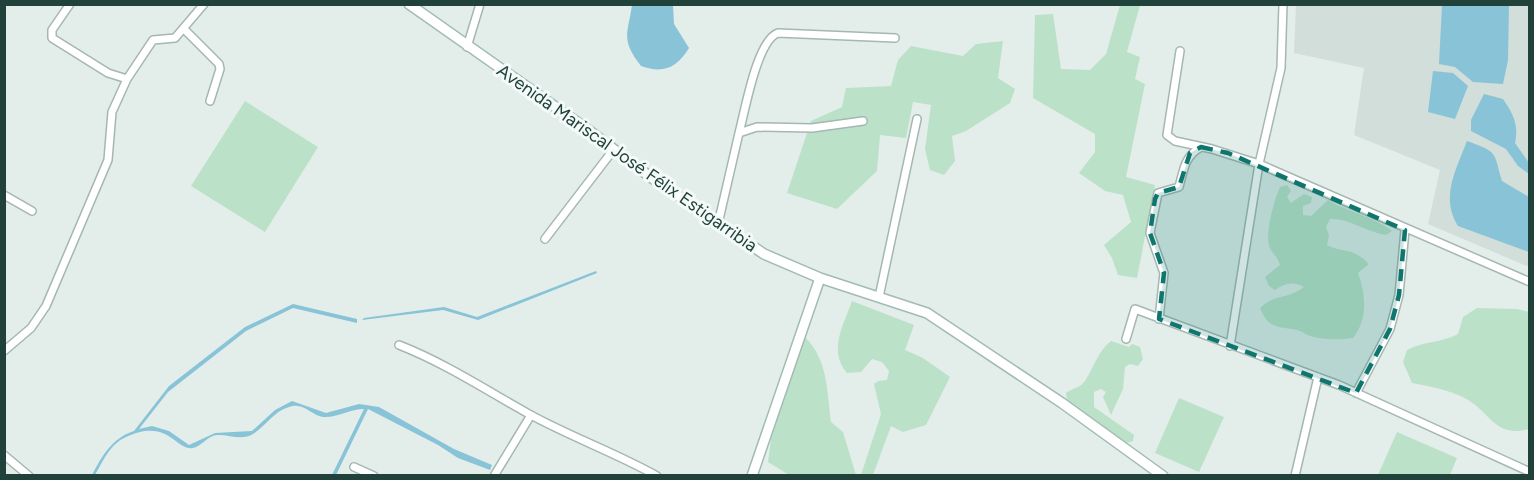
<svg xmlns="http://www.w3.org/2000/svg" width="1534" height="480" font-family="Figtree,sans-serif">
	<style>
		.built { fill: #d1ded9 }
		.green { fill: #bbe1c8 }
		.water { fill: #88c3d7 }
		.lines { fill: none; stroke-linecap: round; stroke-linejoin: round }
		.street-casing { stroke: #a5b7b2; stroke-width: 10 }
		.secondary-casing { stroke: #a1bbb4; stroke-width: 12 }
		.street { stroke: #fff; stroke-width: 7 }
		.secondary { stroke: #fff; stroke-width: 9 }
		.marked { fill: #0f766e; fill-opacity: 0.2; stroke: #0f766e; stroke-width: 4.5; stroke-dasharray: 12 8; stroke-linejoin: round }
		.labels { text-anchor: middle; stroke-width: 6; stroke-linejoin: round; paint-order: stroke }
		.street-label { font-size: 18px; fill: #21413b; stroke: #f4faf8 }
	</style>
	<rect width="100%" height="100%" fill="#e3eeea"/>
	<path class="built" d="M 1296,5 L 1529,5 L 1529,267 L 1428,224 L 1440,170 L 1354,135 L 1364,68 L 1294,53 Z"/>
	<path class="green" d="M 1120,5 L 1140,5 L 1127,52 L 1140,57 L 1135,79 L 1145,84 L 1126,177 L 1155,185 L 1137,278 L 1118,275 L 1112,258 L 1104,245 L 1131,222 L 1123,195 L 1105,191 L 1079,173 L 1095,152 L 1095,134 L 1033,98 L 1035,15 L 1053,14 L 1061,69 L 1090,70 L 1106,54 Z
		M 1003,41 L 998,78 L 1015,89 L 1010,103 L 966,131 L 952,136 L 955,161 L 944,175 L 930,170 L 925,149 L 931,105 L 913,102 L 906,138 L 880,135 L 877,171 L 837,209 L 787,193 L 811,121 L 842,107 L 846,88 L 891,86 L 898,60 L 911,46 L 963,56 L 976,44 Z
		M 245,101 L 318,147 L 265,232 L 191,186 Z
		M 1287,185 L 1291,191 L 1287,197 L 1291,203 L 1304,194 L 1312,197 L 1311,203 L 1303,206 L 1303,215 L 1311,216 L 1328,200 C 1346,211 1379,219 1392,231 L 1386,235 C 1366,232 1349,218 1330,219 L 1326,227 L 1329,235 L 1327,245 C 1345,254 1351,246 1369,264 L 1358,273 C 1366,295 1368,319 1353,338 C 1339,340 1323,340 1310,336 C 1306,335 1302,331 1297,330 C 1278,326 1269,330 1260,308 C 1273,294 1287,300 1304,287 C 1293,281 1285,283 1275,290 L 1269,286 L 1265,277 L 1280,265 C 1278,258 1273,254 1270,248 C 1264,236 1274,200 1280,187 Z
		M 852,301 L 914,325 L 905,350 L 923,358 L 950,377 L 926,425 L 903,432 L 891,426 L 873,475 L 861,475 L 881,414 L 874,384 L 878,381 L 887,380 L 889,371 L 882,362 L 872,359 L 861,372 L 847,373 C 828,351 843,326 852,301 Z
		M 1477,308 L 1517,309 L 1529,312 L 1529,429 C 1499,437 1493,419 1474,404 C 1457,391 1433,387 1412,383 L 1403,362 L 1407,350 C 1424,341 1441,343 1458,334 L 1463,317 Z
		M 805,337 C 828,360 827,391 831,422 L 843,432 L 856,475 L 789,475 L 768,462 L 771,439 Z
		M 1111,341 L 1129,347 L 1132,344 L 1140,347 L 1143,359 L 1138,366 L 1130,364 L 1125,367 L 1123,389 L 1111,415 L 1103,397 L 1106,392 L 1101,389 L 1094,392 L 1094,407 L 1134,435 L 1133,441 L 1127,443 L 1101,428 L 1067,401 L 1066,393 C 1073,388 1080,388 1085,381 C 1094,367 1098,351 1111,341 Z
		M 1179,398 L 1224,417 L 1199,472 L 1155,453 Z
		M 1397,432 L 1457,458 L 1450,475 L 1378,475 Z"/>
	<path class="water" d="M 632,5 L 673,5 L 674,24 L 689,48 C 677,68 663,74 641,66 C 620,39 628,34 632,5 Z
		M 1442,5 L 1509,5 L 1508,60 L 1503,84 L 1473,82 L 1455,67 L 1439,64 Z
		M 1433,71 L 1453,73 L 1468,86 L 1455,119 L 1428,112 Z
		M 1484,94 L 1503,99 C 1513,114 1519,124 1515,143 L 1529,163 L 1529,174 L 1518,166 L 1506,149 L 1471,131 L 1471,120 Z
		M 1467,141 C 1499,153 1493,151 1502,181 L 1529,197 L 1529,252 L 1458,226 C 1440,197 1456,170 1467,141 Z
		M 596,271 L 597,273 L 478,320 L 443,310 L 362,320 L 364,318 L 444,307 L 477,317 Z
		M 293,304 L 357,319 L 357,323 L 293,308 L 246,331 L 168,392 L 139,429 L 152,426 L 169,431 L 189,445 L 215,433 L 252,431 L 275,410 L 292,401 L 326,413 L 359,404 L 379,407 L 454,449 L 492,465 L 490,470 L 458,458 L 438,445 L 368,409 L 336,475 L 332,475 L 364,409 C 350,409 337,418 323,417 C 310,415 304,402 289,407 C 274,411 266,426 253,434 C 242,441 228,434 217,435 C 207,436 202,446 193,448 C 176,451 168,417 126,437 C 110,444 103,461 95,475 L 92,475 C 102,456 112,438 134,431 L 169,386 L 245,327 Z"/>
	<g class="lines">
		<g class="street-casing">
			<path id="street" d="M 70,4 L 52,30 L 52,38 L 108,73 L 127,79
				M 184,29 L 219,64 L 220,69 L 210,101
				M 467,47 L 480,4
				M 1180,51 L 1167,135 L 1175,141 L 1212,149 L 1259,164 L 1530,282
				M 739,133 C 745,111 757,40 778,33 L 895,38
				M 4,195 L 32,211
				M 718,224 L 739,133 L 757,127 L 812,128 L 863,121
				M 545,239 L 614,149
				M 879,297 L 917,119
				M 1159,319 L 1164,273 L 1150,233 L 1158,193 L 1179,187 C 1184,169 1184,157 1201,147
				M 1126,339 L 1135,309 L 1339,385 L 1530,472
				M 399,345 C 445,363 486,390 529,414 C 571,437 616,453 657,476
				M 1230,346 L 1259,164 L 1281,68 L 1283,4
				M 4,351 L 31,328 L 46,306 L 108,160 L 112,112 L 127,79 L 153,40 L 175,38 L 204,4
				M 1356,393 L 1390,329 L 1399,295 L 1405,230
				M 4,455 L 29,476
				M 354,467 L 374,476
				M 494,476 L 531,415
				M 1295,476 L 1318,377"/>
		</g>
		<g class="secondary-casing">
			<path id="secondary" d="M 409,4 L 591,132 L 649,176 L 764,254 L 820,278 L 927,313 L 1062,403 L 1163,476
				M 752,476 L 820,278"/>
		</g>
		<use href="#street" class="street"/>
		<use href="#secondary" class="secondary"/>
	</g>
	<path class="marked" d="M 1201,147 L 1228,153 L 1405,230 L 1399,295 L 1390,329 L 1356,393 L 1159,319 L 1164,273 L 1150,233 L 1155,199 L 1158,193 L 1179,187 L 1190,153 Z"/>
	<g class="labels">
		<g class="street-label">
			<text transform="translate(627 158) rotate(35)" y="6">Avenida Mariscal José Félix Estigarribia</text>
		</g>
	</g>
	<rect width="1534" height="480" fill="none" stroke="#21413b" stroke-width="12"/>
</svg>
